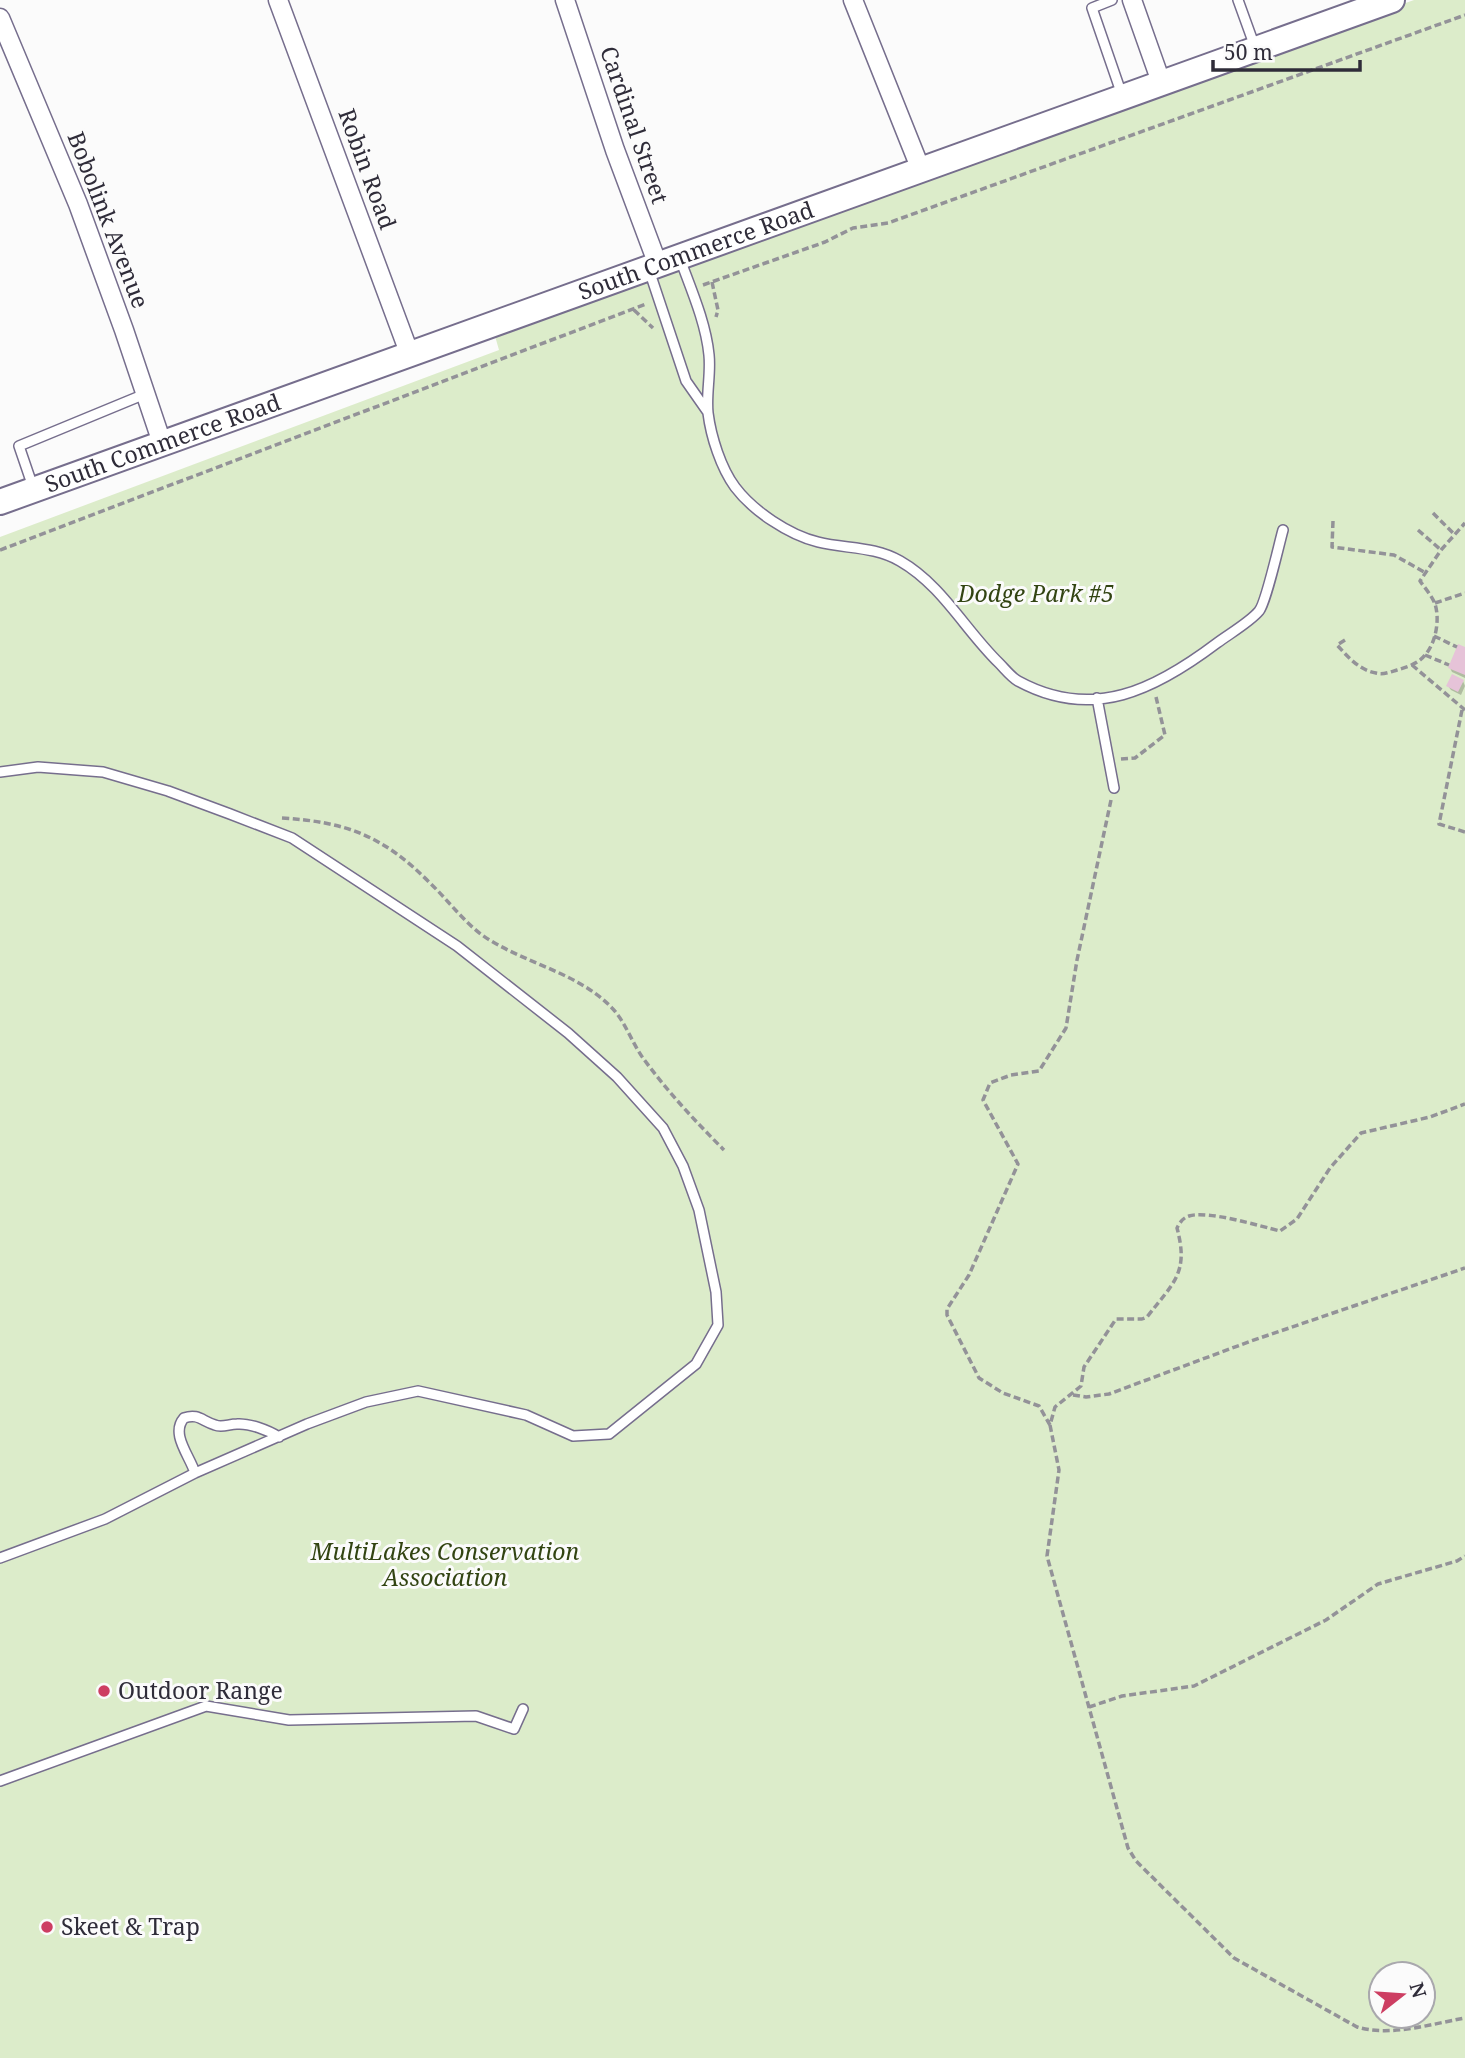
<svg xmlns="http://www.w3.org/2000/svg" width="1465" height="2058" font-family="'Noto Serif',serif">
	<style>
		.green { fill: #dcecca; fill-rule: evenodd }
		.shadow { fill: #0003 }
		.building { fill: #e6c3d8 }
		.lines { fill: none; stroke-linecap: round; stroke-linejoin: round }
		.lane-casing { stroke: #766e8d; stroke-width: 12 }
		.street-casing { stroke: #766e8d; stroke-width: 21 }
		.secondary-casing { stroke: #766e8d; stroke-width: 28 }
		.path { stroke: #939298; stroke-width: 3.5; stroke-dasharray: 7 3.5; stroke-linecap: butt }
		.lane { stroke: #fff; stroke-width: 9 }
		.street { stroke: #fff; stroke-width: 18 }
		.secondary { stroke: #fff; stroke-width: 24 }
		.poi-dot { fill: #cd3e62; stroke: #fbfbfb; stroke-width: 2.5 }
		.labels { text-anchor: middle; stroke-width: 6; stroke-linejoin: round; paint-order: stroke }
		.street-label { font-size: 23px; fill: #2f2c39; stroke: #fbfbfb }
		.park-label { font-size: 23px; font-style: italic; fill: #324412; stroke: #fbfbfb }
		.poi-label { font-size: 23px; fill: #2f2c39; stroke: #fbfbfb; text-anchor: start }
	</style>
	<rect width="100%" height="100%" fill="#fbfbfb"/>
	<path class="green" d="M 1414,0 L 1465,0 L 1465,2058 L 0,2058 L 0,537 L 499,350 L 493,329 ZM 1381,1974 L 1423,1974 L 1423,2016 L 1381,2016 Z"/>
	<path class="shadow" d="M 1465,649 L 1465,678 L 1452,672 L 1450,668 Z
		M 1463,681 L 1465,686 L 1461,695 L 1451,690 L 1448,686 Z"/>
	<path class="building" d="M 1458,644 L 1465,647 L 1465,675 L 1448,668 Z
		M 1452,674 L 1464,680 L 1458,692 L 1446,686 Z"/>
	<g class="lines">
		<g class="lane-casing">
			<path id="lane" d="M 1112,0 L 1092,8 L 1122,95
				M 1238,0 L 1255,47
				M 680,259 C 691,289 706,323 709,355 C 711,374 706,394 708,413 C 711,437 721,468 735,487 C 753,511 789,535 818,542 C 846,549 874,546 900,561 C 942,585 965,630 999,663 C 1005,669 1011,677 1018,681 C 1093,722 1156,689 1217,643 C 1229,634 1250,622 1259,611 C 1266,603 1279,544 1283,530
				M 649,270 L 686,381 L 707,411
				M 33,487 L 19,446 L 145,394
				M 1097,698 L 1114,788
				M 0,772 L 38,767 L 103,772 L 168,791 L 230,814 L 292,838 L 457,946 L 568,1033 L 617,1077 L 663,1128 L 683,1166 L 699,1210 L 716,1292 L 718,1325 L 696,1364 L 609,1434 L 573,1436 L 526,1415 L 418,1391 L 366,1402 L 307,1424 L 195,1473 L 105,1519 L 0,1558
				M 195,1473 C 190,1456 170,1434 184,1418 C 198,1413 202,1421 215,1425 C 222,1428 229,1424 237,1424 C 249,1423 268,1430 279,1437
				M 0,1781 L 206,1706 L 289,1720 L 476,1716 L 514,1729 L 523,1709"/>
		</g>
		<g class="street-casing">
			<path id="street" d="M 278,0 L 410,355
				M 565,0 L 615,150 L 658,265
				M 853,0 L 921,170
				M 1132,0 L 1161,82
				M 0,18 L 78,204 L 124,330 L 162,443"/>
		</g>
		<g class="secondary-casing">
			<g id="secondary">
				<path id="s1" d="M 0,502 L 1392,0"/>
			</g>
		</g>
		<path class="path" d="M 712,282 L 718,310 L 716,317
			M 703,285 L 825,242 L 853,228 L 888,223 L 1465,15
			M 634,310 L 653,328
			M 1433,513 L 1454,534
			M 1333,521 L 1332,547 L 1394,555 L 1426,573
			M 1418,530 L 1441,550
			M 0,550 L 646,304
			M 1435,603 L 1465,593
			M 1434,636 L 1457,647
			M 1345,640 L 1337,645 C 1348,657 1359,670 1376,673 C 1383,675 1390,672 1397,670 C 1407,667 1418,664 1425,655 C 1436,643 1440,619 1435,604 C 1432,596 1425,588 1420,581 L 1441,550 L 1465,523
			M 1425,655 L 1449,665
			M 1412,665 L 1465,710
			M 1462,710 L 1439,824 L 1465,832
			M 1121,759 L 1135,758 L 1165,735 L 1156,697
			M 1111,800 L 1077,960 L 1066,1028 L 1039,1071 L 1011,1075 L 990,1083 L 983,1100 L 1018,1164 L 969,1275 L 947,1309 L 947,1315 L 979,1378 L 1003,1393 L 1039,1406 L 1050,1425 L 1055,1407 L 1081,1386 L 1084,1367 L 1116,1319 L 1142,1319 L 1147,1317 C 1174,1282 1189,1273 1177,1228 C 1180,1222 1183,1218 1189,1216 C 1207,1210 1260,1226 1280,1231 L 1297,1219 L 1330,1168 L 1361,1133 L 1430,1117 L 1465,1104
			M 282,818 C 347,822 383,836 429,882 C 447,899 462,920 482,935 C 522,963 578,972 612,1008 C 625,1021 632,1043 643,1058 C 667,1091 695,1121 724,1150
			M 1073,1395 L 1086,1397 L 1109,1394 L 1251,1341 L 1465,1268
			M 1050,1425 L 1059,1470 L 1047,1556 L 1128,1848 L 1136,1861 L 1234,1958 L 1357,2027 C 1390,2037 1431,2024 1465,2018
			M 1089,1707 L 1122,1696 L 1194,1686 L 1326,1620 L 1378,1584 L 1457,1561 L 1465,1556"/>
		<use href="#lane" class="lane"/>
		<use href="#street" class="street"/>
		<use href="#secondary" class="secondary"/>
	</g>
	<g class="poi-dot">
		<circle cx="104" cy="1691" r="7"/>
		<circle cx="47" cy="1927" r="7"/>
	</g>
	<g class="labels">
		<g class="street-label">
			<text transform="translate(634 125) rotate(71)" y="8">Cardinal Street</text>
			<text transform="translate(367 169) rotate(70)" y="8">Robin Road</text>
			<text transform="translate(108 220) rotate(69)" y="8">Bobolink Avenue</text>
			<text dy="8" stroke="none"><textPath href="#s1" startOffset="740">South Commerce Road</textPath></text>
			<text dy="8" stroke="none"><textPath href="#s1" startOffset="173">South Commerce Road</textPath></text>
		</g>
		<g class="park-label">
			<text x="1036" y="602">Dodge Park #5</text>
			<text x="445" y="1560">MultiLakes Conservation<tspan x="445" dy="26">Association</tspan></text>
		</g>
		<g class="poi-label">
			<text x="118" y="1699">Outdoor Range</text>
			<text x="61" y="1935">Skeet &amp; Trap</text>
		</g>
	</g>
	<g transform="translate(1402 1995) rotate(73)"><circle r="33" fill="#fbfbfb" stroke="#a9a8ad" stroke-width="2"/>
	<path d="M0-5L12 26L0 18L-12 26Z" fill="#cd3e62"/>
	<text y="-10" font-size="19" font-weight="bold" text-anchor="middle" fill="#2f2c39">N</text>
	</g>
	<path d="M1213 60v10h147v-10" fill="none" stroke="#2f2c39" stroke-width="3.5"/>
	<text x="1224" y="60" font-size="21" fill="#2f2c39" stroke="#fbfbfb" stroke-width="5" paint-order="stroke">50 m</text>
</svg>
